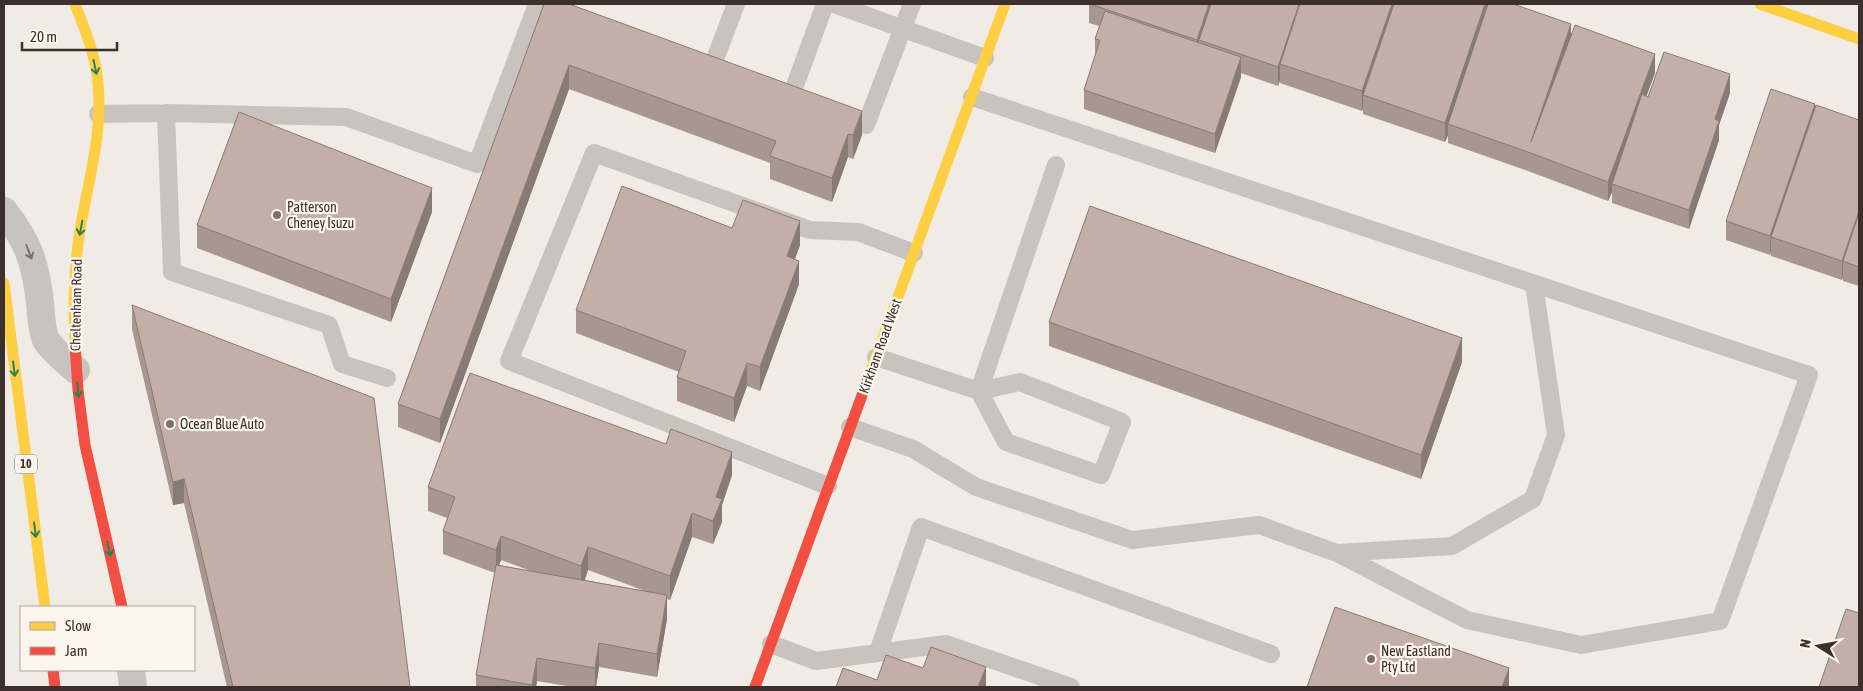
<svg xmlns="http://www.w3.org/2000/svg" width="1863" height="691" font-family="'Asap Condensed',sans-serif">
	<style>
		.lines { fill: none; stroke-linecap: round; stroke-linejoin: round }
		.lane { stroke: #c9c3be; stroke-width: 18 }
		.street { stroke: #c9c3be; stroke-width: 28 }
		.slow { stroke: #ffcf43; stroke-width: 11 }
		.jam { stroke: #f24e42; stroke-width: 11 }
		.wall { fill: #a89690; fill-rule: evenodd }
		.shaded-wall { fill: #887a75 }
		.building { fill: #c3afa7; stroke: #887a75 }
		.oneway { stroke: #2a7f5c }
		.oneway2 { stroke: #7b726d }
		.poi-dot { fill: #7a716c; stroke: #fbf5ee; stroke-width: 2 }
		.labels { text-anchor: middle; stroke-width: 4.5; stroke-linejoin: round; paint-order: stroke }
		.shield { fill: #fbf5ee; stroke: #756b66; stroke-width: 1 }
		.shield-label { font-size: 12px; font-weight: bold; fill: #3b302b }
		.poi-label { font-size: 14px; fill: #3b302b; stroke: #fbf5ee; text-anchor: start }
		.street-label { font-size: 14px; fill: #3b302b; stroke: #fbf5ee }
	</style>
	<rect width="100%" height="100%" fill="#f0ebe5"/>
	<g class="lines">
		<path class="lane" d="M 834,4 L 985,58
			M 712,67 L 736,4
			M 790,99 L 825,4
			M 166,113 L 172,272 L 329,325 L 342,364 L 387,378
			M 98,114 L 166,113 L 346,117 L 477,164 L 536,7 L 542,4
			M 866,125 L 912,4
			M 876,357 L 979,391 L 1006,442 L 1101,475 L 1122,422 L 1020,382 L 979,391 L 1056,165
			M 850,427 L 913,449 L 976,487 L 1132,540 L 1259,525 L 1337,553 L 1467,620 L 1581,645 L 1720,621 L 1809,375 L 972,97
			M 828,486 L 509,361 L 594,153 L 810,230 L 858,232 L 914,253
			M 1337,553 L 1452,546 L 1533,499 L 1556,435 L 1534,284
			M 771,644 L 816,661 L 946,644 L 1071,687
			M 878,652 L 921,527 L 1271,654"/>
		<path class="street" d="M 4,211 C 29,243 35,262 40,302 C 41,313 41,329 46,340 C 53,351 66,361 76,370
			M 131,670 L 133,687"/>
		<path class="slow" d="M 1760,4 L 1859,39
			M 4,283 L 45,607
			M 75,344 C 73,306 74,268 80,230 C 88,182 103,133 98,84 C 96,56 85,30 75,4
			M 868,379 L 1005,4"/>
		<path class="jam" d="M 75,344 L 78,390 L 85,445 L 122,607
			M 53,670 L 55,687
			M 755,687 L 868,379"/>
	</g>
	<path class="wall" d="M 544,4 L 862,135 L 853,159 L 848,157 L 832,202 L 770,179 L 770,163 L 569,89 L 440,443 L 398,427 L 398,404 Z
		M 1089,4 L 1571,34 L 1655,73 L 1646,96 L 1648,97 L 1730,93 L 1719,125 L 1719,140 L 1689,229 L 1612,203 L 1612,192 L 1608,201 L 1528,171 L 1448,143 L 1448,135 L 1445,142 L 1363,114 L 1363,108 L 1362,111 L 1280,83 L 1280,80 L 1278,86 L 1241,73 L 1241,77 L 1215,153 L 1084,109 L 1084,90 L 1095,57 L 1095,39 L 1099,26 L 1089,23 Z
		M 1815,108 L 1859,120 L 1859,286 L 1843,281 L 1843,277 L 1842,280 L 1771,256 L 1771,251 L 1770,255 L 1726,240 L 1726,221 Z
		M 432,212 L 391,322 L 197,248 L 197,225 Z
		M 732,228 L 800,245 L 795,259 L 799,284 L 760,391 L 747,386 L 734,422 L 677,401 L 677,377 L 679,372 L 576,333 L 576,310 Z
		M 132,305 L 410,687 L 227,687 L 184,503 L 173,505 L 132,329 Z
		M 1049,322 L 1462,362 L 1421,479 L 1049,346 Z
		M 732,475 L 722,505 L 722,522 L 713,544 L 692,537 L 670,600 L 667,599 L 667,619 L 657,677 L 599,667 L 596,687 L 573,687 L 537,681 L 536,687 L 476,687 L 476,675 L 495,573 L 443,554 L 443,531 L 447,518 L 428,511 L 428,487 ZM 501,560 L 531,571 L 499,565 ZM 588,570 L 648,592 L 585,580 Z"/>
	<path class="shaded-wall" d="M 1209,4 L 1215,4 L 1199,40 L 1199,51 L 1197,59 L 1197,40 Z
		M 1299,4 L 1280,64 L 1280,80 L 1278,86 L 1278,67 Z
		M 1392,4 L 1398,4 L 1363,95 L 1363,108 L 1362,111 L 1362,91 Z
		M 1485,4 L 1491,4 L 1448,124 L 1448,135 L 1445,142 L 1445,123 Z
		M 1571,24 L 1571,43 L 1531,142 Z
		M 1655,54 L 1655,73 L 1614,185 L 1612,184 L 1612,192 L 1608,201 L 1608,182 Z
		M 1241,57 L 1241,77 L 1215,153 L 1215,134 Z
		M 569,65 L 569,89 L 440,443 L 440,419 Z
		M 1730,74 L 1730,93 L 1719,125 L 1719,140 L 1689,229 L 1689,210 L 1715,119 Z
		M 1815,104 L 1815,124 L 1771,237 L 1771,251 L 1770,255 L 1770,236 Z
		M 862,111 L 862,135 L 853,159 L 853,135 Z
		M 848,134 L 848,157 L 832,202 L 832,178 Z
		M 432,188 L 432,212 L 391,322 L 391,299 Z
		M 1859,211 L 1843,261 L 1843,277 L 1842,280 L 1842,261 Z
		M 800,221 L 800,245 L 787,280 L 787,256 Z
		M 799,261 L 799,284 L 760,391 L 760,367 Z
		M 1462,338 L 1462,362 L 1421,479 L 1421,455 Z
		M 747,363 L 747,386 L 734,422 L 734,398 Z
		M 732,452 L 732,475 L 722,505 L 722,522 L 713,544 L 713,521 L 716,497 Z
		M 184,479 L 184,503 L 173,505 L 173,482 Z
		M 692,513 L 692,537 L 670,600 L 670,576 Z
		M 501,536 L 501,560 L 496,573 L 496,550 Z
		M 588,547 L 588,570 L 581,589 L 581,566 Z
		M 667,595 L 667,619 L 657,677 L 657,654 Z
		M 599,643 L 599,667 L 596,687 L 595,687 L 595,668 Z
		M 537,658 L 537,681 L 536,687 L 532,687 Z
		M 986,667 L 986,687 L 978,687 Z
		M 1509,668 L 1509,687 L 1502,687 Z"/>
	<path class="building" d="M 544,4 L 569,4 L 862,111 L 853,135 L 848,134 L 832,178 L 770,156 L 776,141 L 569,65 L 440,419 L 398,404 Z
		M 1090,4 L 1209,4 L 1197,40 Z
		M 1211,4 L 1299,4 L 1278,67 L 1199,40 Z
		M 1300,4 L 1392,4 L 1362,91 L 1280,64 Z
		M 1394,4 L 1485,4 L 1445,123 L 1363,95 Z
		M 1488,4 L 1513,4 L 1571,24 L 1531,142 L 1575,25 L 1655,54 L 1608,182 L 1528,152 L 1448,124 Z
		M 1105,11 L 1241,57 L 1215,134 L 1084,90 L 1100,40 L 1095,39 Z
		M 1664,52 L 1730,74 L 1715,119 L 1719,121 L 1689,210 L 1612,184 L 1642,94 L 1648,97 Z
		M 1771,89 L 1815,104 L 1770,236 L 1726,221 Z
		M 1816,105 L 1859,120 L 1859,211 L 1842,261 L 1771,237 Z
		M 239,112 L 432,188 L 391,299 L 197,225 Z
		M 622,186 L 732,228 L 743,200 L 800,221 L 787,256 L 799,261 L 760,367 L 747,363 L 734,398 L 677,377 L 686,351 L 576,310 Z
		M 1090,206 L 1462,338 L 1421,455 L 1049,322 Z
		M 1859,213 L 1859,267 L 1843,261 Z
		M 132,305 L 374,398 L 410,687 L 233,687 L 184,479 L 173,482 Z
		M 470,373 L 666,444 L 671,429 L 732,452 L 716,497 L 722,499 L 713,521 L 692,513 L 670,576 L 588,547 L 581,566 L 501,536 L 496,550 L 443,531 L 455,497 L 428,487 Z
		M 496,565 L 667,595 L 657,654 L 599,643 L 595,668 L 537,658 L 532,685 L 476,675 Z
		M 1335,607 L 1509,668 L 1502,687 L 1307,687 Z
		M 1846,609 L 1859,613 L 1859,687 L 1819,687 Z
		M 931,647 L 986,667 L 978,687 L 836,687 L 843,668 L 877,680 L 886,655 L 923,668 Z"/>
	<defs><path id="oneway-shaft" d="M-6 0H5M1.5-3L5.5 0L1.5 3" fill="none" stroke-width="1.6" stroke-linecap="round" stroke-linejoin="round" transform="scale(1.25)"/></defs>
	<g class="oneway">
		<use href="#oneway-shaft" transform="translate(95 67) rotate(78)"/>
		<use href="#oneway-shaft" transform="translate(81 228) rotate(100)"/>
		<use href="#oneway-shaft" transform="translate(14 369) rotate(83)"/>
		<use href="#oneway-shaft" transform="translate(78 390) rotate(85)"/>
		<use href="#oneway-shaft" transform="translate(35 530) rotate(83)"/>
		<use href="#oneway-shaft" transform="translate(109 549) rotate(76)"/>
	</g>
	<use class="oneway2" href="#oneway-shaft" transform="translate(29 252) rotate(69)"/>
	<g class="poi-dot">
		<circle cx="277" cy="215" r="5"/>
		<circle cx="170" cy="424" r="5"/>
		<circle cx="1371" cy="659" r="5"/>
	</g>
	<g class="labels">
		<rect class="shield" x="15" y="454.5" width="22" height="19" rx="4"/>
		<g class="shield-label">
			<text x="26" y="468">10</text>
		</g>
		<g class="poi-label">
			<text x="287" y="212">Patterson<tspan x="287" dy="16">Cheney Isuzu</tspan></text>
			<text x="180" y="429">Ocean Blue Auto</text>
			<text x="1381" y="656">New Eastland<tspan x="1381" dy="16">Pty Ltd</tspan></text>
		</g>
		<g class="street-label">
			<text transform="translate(76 305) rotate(-89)" y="5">Cheltenham Road</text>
			<text transform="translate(880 346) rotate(-70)" y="5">Kirkham Road West</text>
		</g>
	</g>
	<rect width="1863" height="691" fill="none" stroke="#3b302b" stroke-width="10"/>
	<rect x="20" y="606" width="175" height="65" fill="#fbf5ee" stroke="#aea6a0"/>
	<rect x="30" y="622" width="25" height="8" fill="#ffcf43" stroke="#aea6a0"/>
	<text x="65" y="631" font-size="15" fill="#3b302b">Slow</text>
	<rect x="30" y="647" width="25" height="8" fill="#f24e42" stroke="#aea6a0"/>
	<text x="65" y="656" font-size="15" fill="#3b302b">Jam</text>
	<g transform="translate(1818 646) rotate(281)" stroke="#fbf5ee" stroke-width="4" paint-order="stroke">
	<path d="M0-4L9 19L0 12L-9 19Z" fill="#3b302b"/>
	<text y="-8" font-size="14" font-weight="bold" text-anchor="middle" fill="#3b302b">N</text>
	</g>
	<path d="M22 42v8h95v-8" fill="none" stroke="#3b302b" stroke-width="2.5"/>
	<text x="30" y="42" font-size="15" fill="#3b302b" stroke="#fbf5ee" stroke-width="4" paint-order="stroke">20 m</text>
</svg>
